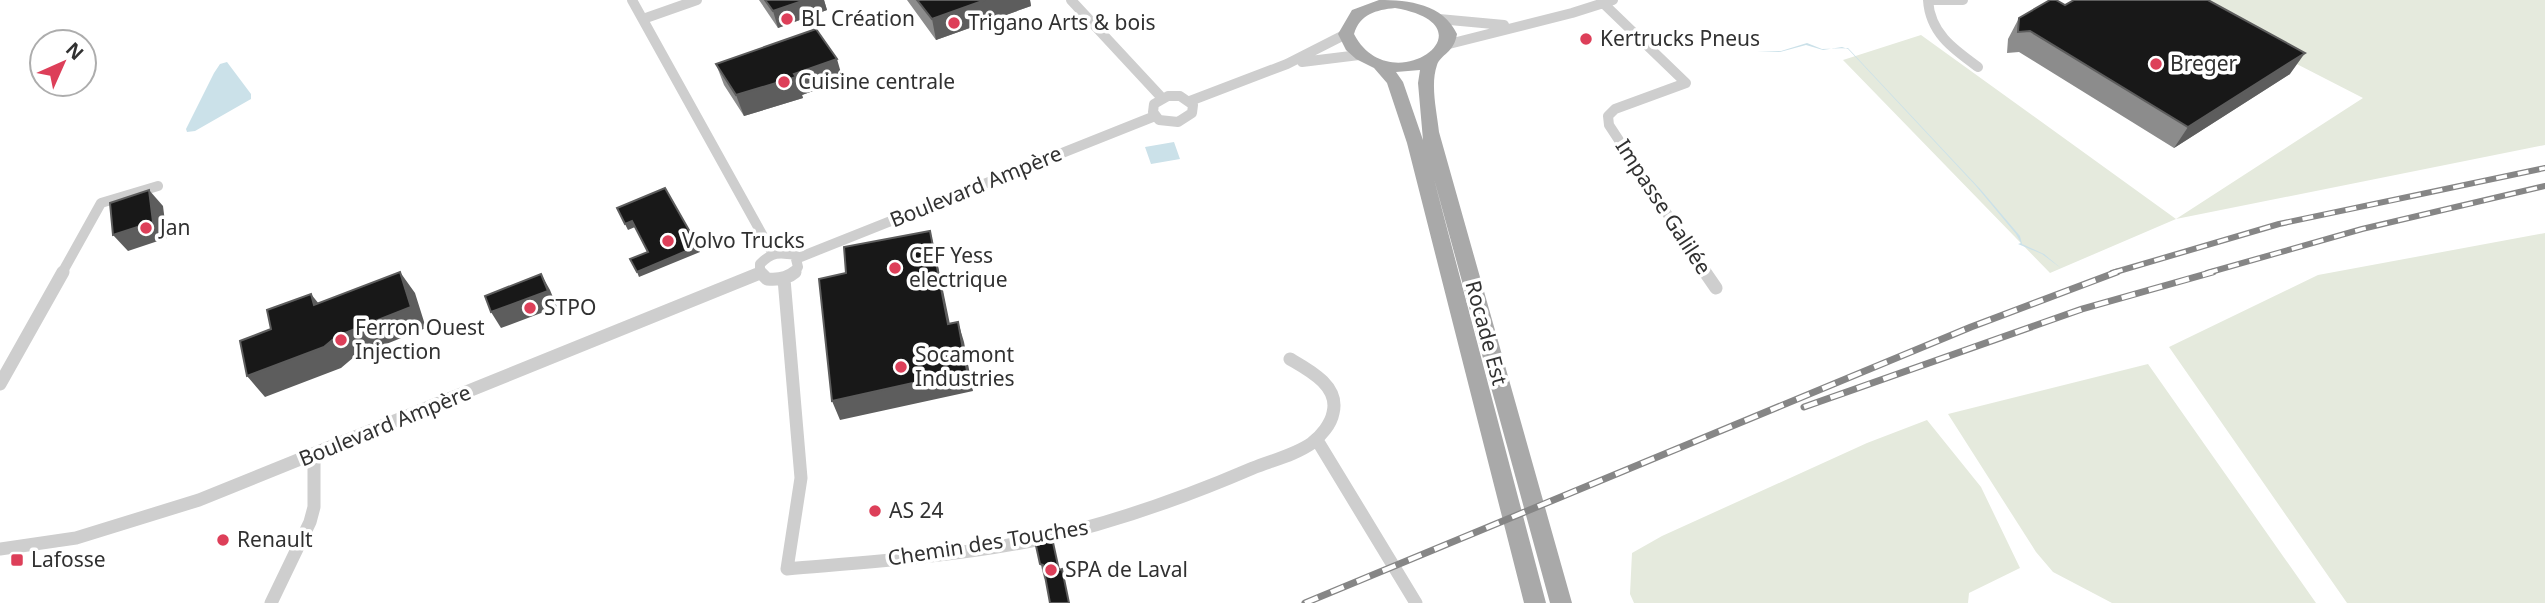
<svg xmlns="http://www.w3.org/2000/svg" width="2545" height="603" font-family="'Noto Sans',sans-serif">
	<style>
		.green { fill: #e5eadd }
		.water { fill: #cbe1e9 }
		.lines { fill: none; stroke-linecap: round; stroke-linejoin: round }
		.minor-far1 { stroke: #cecece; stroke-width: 10 }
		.minor { stroke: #cecece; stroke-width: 13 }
		.primary { fill: #a9a9a9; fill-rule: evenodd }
		.rail-far1-casing { stroke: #868686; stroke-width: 6 }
		.rail-casing { stroke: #868686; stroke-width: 7 }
		.rail-far1 { stroke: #fff; stroke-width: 3.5; stroke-dasharray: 11; stroke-linecap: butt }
		.rail { stroke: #fff; stroke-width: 4.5; stroke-dasharray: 14; stroke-linecap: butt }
		.wall { fill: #8c8c8c }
		.shaded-wall { fill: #5d5d5d }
		.building { fill: #181818; stroke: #5d5d5d; stroke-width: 2 }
		.poi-dot { fill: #dd3f59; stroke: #fff; stroke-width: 2.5 }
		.labels { text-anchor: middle; stroke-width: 7; stroke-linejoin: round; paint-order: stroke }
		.poi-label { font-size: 21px; fill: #313131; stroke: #fff; text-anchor: start }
		.street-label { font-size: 21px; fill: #313131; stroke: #fff }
	</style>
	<rect width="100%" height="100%" fill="#fff"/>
	<path class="green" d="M 2172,0 L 2545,0 L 2545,145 L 2176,219 L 2050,273 L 1843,60 L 1921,35 L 2176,219 L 2363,98 Z
		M 2545,233 L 2545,603 L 2347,603 L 2169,347 L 2318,275 Z
		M 2148,364 L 2316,603 L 2112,603 L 2053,572 L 2036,552 L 1948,414 Z
		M 1927,420 L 1981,487 L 2020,568 L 1969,593 L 1968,603 L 1634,603 L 1630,594 L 1632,553 L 1662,536 L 1867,443 Z"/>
	<path class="water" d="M 1807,43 L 1822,49 L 1848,48 L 1981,190 L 2020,236 L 2022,244 L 2044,254 L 2062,269 L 2042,254 L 2018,244 L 2021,243 L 2016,234 L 1976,186 L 1848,49 L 1842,47 L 1823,50 L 1806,45 L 1780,52 L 1757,52 L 1781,51 Z
		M 227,62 L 251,94 L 251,99 L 195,131 L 187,132 L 186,129 L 214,73 L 220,64 Z
		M 1174,142 L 1180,159 L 1151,164 L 1145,147 Z"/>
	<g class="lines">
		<path class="minor-far1" d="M 632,0 L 773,254
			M 1071,0 L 1162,98
			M 1928,0 C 1930,33 1953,49 1978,67
			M 1933,0 L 1963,0
			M 1604,4 L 1686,83 L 1615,109 L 1608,116 L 1609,125 L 1706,273
			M 643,19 L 697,0
			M 1439,19 L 1504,25
			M 1445,45 L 1572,13 L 1613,0
			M 1302,62 L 1359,55
			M 1168,96 L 1180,96 L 1193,105 L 1192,113 L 1178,122 L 1159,120 L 1153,112 L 1154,104 Z
			M 1190,101 L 1287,64 L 1346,34
			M 798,258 L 1155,116
			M 62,273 L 101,203 L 158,186
			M 760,273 L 760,264 C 772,252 779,252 795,255 L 798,267 L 793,273"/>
		<path class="minor" d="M 760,272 L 767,279 C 777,280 787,279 795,272
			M 1705,272 L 1716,288
			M 784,279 L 801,478 L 787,569 C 868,562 950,557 1031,541 C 1107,525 1181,499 1253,468 C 1273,460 1295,455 1312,443 C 1321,436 1331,424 1333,413 C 1340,386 1309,370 1290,359
			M 0,384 L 63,272
			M 1317,440 L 1416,603
			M 0,549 L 76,538 L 199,500 L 760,273
			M 271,603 L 310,522 L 314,507 L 314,454"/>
		<path class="primary" d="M 1379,0 C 1409,0 1443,4 1457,34 C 1454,53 1441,54 1437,65 C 1430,85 1437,112 1439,132 L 1572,603 L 1550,603 L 1434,179 L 1546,603 L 1524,603 L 1407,143 L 1387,83 L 1374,68 L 1356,59 L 1346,50 L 1338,34 L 1352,10 ZM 1395,8 C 1499,26 1390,104 1354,34 C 1360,14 1376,10 1395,8 ZM 1420,70 L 1418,83 L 1423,140 L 1403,82 L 1396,72 Z"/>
		<g class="rail-far1-casing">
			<path id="rail-far1" d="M 2112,273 L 2279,224 L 2545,168
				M 2207,273 L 2362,229 L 2545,186"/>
		</g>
		<g class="rail-casing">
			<path id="rail" d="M 1804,407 L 2082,309 L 2213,272
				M 1305,603 L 1971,327 L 2117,272"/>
		</g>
		<use href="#rail-far1" class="rail-far1"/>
		<use href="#rail" class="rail"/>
	</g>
	<path class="wall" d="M 759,0 L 824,0 L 827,10 L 778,28 Z
		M 907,0 L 1030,0 L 1031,6 L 936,40 Z
		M 2065,5 L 2290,74 L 2174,148 L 2019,52 L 2007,53 L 2008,39 L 2019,18 Z
		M 716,64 L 843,80 L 802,95 L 803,98 L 744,116 L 724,85 Z
		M 1052,538 L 1045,579 L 1044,578 L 1035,541 Z"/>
	<path class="shaded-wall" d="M 805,0 L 824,0 L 827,10 L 778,28 L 773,11 Z
		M 985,0 L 1030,0 L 1031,6 L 936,40 L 932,19 Z
		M 2305,53 L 2290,74 L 2174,148 L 2188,127 Z
		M 837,59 L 843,80 L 802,95 L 803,98 L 744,116 L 736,95 Z
		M 149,190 L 163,206 L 167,238 L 128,251 L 113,235 Z
		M 632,221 L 635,227 L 628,230 L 625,224 Z
		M 930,231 L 935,251 L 954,344 L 948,324 Z
		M 698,246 L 700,252 L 639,277 L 637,272 Z
		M 400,272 L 415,293 L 426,328 L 354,357 L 341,368 L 265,397 L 247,376 L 337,336 Z
		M 541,274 L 550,290 L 557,307 L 501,328 L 491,312 Z
		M 311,294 L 327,314 L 314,305 Z
		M 958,322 L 964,342 L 973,391 L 840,420 L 832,401 Z"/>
	<path class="building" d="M 765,0 L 805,0 L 773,11 Z
		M 917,0 L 985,0 L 932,19 Z
		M 2050,0 L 2056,0 L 2065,5 L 2074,0 L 2208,0 L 2305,53 L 2188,127 L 2030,31 L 2018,32 L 2019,18 Z
		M 816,29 L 837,59 L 794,74 L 796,77 L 736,95 L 716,64 Z
		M 665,188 L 698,246 L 637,272 L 630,259 L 648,252 L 632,221 L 625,224 L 617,208 Z
		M 149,190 L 153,222 L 113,235 L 110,203 Z
		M 930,231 L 948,324 L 958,322 L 967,371 L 832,401 L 819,279 L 846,273 L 844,247 Z
		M 400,272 L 411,307 L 337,336 L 324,347 L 247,376 L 240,341 L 271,329 L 267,310 L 311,294 L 314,305 Z
		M 541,274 L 548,291 L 491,312 L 485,296 Z
		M 1052,538 L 1059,570 L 1062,569 L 1069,603 L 1050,603 L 1043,565 L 1040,564 L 1035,541 Z"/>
	<g class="poi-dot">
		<circle cx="787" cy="19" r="7"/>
		<circle cx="954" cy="23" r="7"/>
		<circle cx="1586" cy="39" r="7"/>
		<circle cx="2156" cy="64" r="7"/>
		<circle cx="784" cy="82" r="7"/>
		<circle cx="146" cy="228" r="7"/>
		<circle cx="668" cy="241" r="7"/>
		<circle cx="895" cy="268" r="7"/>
		<circle cx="530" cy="308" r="7"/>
		<circle cx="341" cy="340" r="7"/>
		<circle cx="901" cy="367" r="7"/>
		<circle cx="875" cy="511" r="7"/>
		<circle cx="223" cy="540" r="7"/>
		<rect x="10" y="553" width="14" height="14" rx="3.5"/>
		<circle cx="1051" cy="570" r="7"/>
	</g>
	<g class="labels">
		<g class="poi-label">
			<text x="801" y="26">BL Création</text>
			<text x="968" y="30">Trigano Arts &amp; bois</text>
			<text x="1600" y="46">Kertrucks Pneus</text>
			<text x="2170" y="71">Breger</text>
			<text x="798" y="89">Cuisine centrale</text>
			<text x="160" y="235">Jan</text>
			<text x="682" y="248">Volvo Trucks</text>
			<text x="909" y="263">CEF Yess<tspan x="909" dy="24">electrique</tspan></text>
			<text x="544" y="315">STPO</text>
			<text x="355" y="335">Ferron Ouest<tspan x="355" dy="24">Injection</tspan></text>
			<text x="915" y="362">Socamont<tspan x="915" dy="24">Industries</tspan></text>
			<text x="889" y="518">AS 24</text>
			<text x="237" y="547">Renault</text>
			<text x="31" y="567">Lafosse</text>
			<text x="1065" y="577">SPA de Laval</text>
		</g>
		<g class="street-label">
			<text transform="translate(976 187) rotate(-22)" y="7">Boulevard Ampère</text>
			<text transform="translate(1663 207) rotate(57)" y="7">Impasse Galilée</text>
			<text transform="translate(1486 333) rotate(75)" y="7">Rocade Est</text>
			<text transform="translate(385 426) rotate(-22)" y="7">Boulevard Ampère</text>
			<text transform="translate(988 543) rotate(-9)" y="7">Chemin des Touches</text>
		</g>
	</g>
	<g transform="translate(63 63) rotate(45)"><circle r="33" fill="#ffffff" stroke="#adadad" stroke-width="2"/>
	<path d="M0-5L12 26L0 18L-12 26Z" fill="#dd3f59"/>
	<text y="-10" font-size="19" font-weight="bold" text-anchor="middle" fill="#313131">N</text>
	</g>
</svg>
